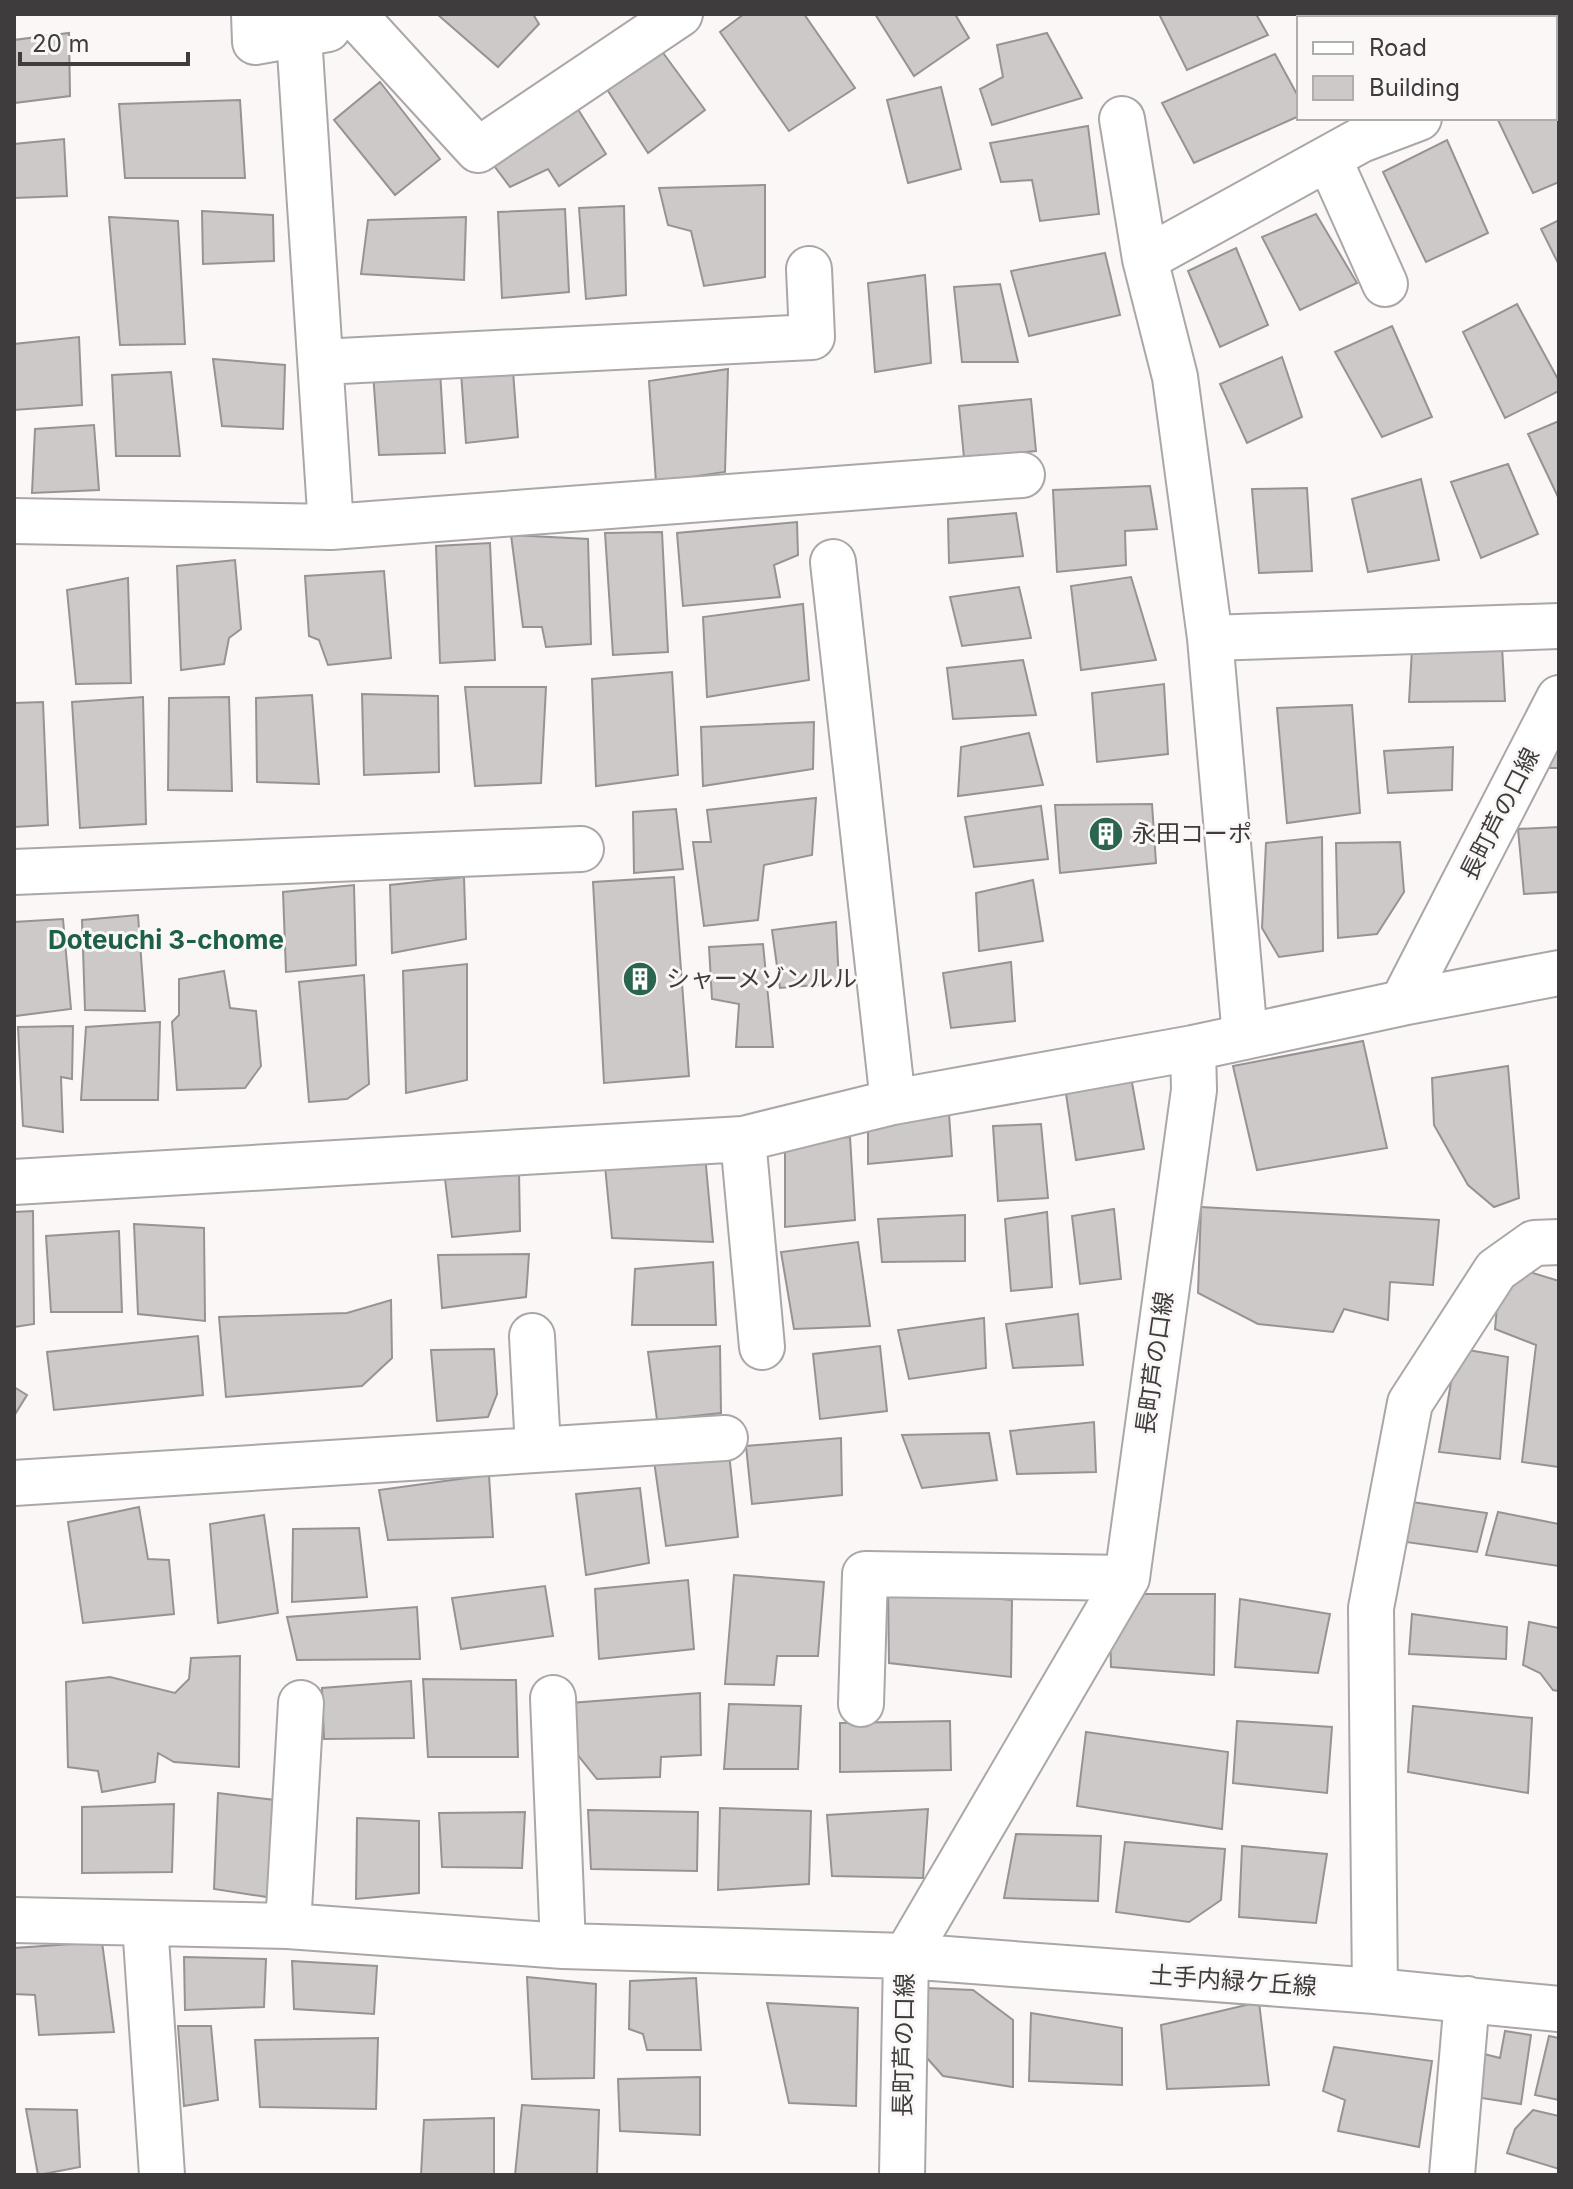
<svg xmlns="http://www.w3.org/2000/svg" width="1573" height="2189" font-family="Inter,'Noto Sans JP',sans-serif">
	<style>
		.building { fill: #cdc9c9; stroke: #979394; stroke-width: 2 }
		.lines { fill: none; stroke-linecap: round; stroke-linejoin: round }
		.minor-casing { stroke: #aba7a7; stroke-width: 48 }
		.minor { stroke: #fff; stroke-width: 44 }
		.labels { text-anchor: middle; stroke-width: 6; stroke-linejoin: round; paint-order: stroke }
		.street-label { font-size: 24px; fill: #3e3c3c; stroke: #fbf7f7 }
		.poi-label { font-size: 24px; fill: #3e3c3c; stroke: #fbf7f7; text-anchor: start }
		.neighbourhood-label { font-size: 26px; font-weight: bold; fill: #1c6046; stroke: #fbf7f7 }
	</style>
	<rect width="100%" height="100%" fill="#fbf7f7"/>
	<path class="building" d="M 437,14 L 533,14 L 539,24 L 498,67 Z
		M 744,14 L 804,14 L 855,88 L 789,131 L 720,32 Z
		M 875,14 L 955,14 L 969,38 L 914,76 Z
		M 1159,14 L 1256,14 L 1268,35 L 1187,70 Z
		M 1343,14 L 1457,14 L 1459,18 L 1334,18 Z
		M 1521,14 L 1547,14 L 1538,18 L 1522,18 Z
		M 69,33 L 70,96 L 14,103 L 14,40 Z
		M 1047,33 L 1082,98 L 992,125 L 980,89 L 1003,77 L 997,45 Z
		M 658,46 L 705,110 L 648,153 L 601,80 Z
		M 1275,54 L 1299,98 L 1299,116 L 1194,163 L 1162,103 Z
		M 380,82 L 440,159 L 395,195 L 334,120 Z
		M 941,87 L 961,169 L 908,183 L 887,100 Z
		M 240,100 L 245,178 L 125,178 L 119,104 Z
		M 574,103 L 606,154 L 559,186 L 548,169 L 510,187 L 489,159 Z
		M 1555,110 L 1559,118 L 1559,182 L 1533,193 L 1497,118 L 1555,118 Z
		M 1088,126 L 1099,214 L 1040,221 L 1032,180 L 1001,182 L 990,143 Z
		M 64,139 L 67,196 L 14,198 L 14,144 Z
		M 1447,140 L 1488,233 L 1426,262 L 1383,172 Z
		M 765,185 L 765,277 L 704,286 L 691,231 L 668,225 L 659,188 Z
		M 624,206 L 626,295 L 586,299 L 579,208 Z
		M 565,209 L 569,292 L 502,298 L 498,212 Z
		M 202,211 L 273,215 L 274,261 L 203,264 Z
		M 1316,214 L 1357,283 L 1300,310 L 1262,237 Z
		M 109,217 L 178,221 L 185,344 L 120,345 Z
		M 466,217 L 464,280 L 361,274 L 368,220 Z
		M 1559,220 L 1559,265 L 1541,229 Z
		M 1236,248 L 1268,325 L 1220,347 L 1188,271 Z
		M 1105,253 L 1120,315 L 1029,336 L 1011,271 Z
		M 925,275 L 931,363 L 875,372 L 868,283 Z
		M 1000,284 L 1018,362 L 962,362 L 954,287 Z
		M 1517,304 L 1559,381 L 1559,391 L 1505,418 L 1463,332 Z
		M 1392,326 L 1432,417 L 1382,437 L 1335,352 Z
		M 79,337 L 82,405 L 14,410 L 14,344 Z
		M 1282,357 L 1302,417 L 1247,443 L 1220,384 Z
		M 213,359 L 285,365 L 283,429 L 222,426 Z
		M 728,369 L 725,472 L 656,482 L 649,381 Z
		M 440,371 L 445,453 L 379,455 L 373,373 Z
		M 513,371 L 518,437 L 466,443 L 461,372 Z
		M 171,372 L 180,456 L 116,456 L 112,375 Z
		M 1031,399 L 1036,451 L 964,458 L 959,406 Z
		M 1559,421 L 1559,499 L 1528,434 Z
		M 94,425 L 99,490 L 32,493 L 35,429 Z
		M 1508,464 L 1538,534 L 1481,558 L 1451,482 Z
		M 1421,479 L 1439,560 L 1368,572 L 1352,499 Z
		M 1150,486 L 1157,529 L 1125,531 L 1126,565 L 1057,572 L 1053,490 Z
		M 1307,488 L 1312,571 L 1259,573 L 1252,489 Z
		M 1016,513 L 1023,556 L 949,563 L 948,519 Z
		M 797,522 L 798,555 L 774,565 L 780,597 L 683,606 L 677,533 Z
		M 662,532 L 668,652 L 613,655 L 605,533 Z
		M 511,535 L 588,539 L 591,644 L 546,647 L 542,627 L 523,627 Z
		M 490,543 L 495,660 L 440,663 L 436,546 Z
		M 235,560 L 241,629 L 229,638 L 224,664 L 181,670 L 177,566 Z
		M 384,571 L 391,658 L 328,665 L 319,640 L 309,636 L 305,576 Z
		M 1131,577 L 1156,660 L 1081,670 L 1071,586 Z
		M 128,578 L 131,683 L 76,684 L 67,590 Z
		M 1019,587 L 1031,638 L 962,646 L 950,597 Z
		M 803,604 L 809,680 L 707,697 L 703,617 Z
		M 1502,646 L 1505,701 L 1409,702 L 1412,649 Z
		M 1023,660 L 1036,715 L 953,719 L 947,668 Z
		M 672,672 L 678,775 L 596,786 L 592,679 Z
		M 1164,684 L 1168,754 L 1097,762 L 1092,693 Z
		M 465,687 L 546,687 L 541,783 L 475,786 Z
		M 362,694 L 438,696 L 439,772 L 364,775 Z
		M 312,695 L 319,784 L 257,782 L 256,698 Z
		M 143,697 L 146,824 L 80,828 L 72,702 Z
		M 229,697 L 232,791 L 168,790 L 169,698 Z
		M 43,702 L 48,825 L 14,827 L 14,703 Z
		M 1352,705 L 1360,813 L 1287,823 L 1277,708 Z
		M 814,722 L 813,769 L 703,786 L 701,727 Z
		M 1559,729 L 1559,768 L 1550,768 L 1550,742 Z
		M 1029,733 L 1043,785 L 958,796 L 961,747 Z
		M 1453,747 L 1452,790 L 1388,793 L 1384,751 Z
		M 816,798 L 812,855 L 764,865 L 758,920 L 704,926 L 693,842 L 711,842 L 707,810 Z
		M 1152,804 L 1156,863 L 1060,873 L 1055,805 Z
		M 1041,806 L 1048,859 L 974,867 L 965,817 Z
		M 676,809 L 683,869 L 634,873 L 633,812 Z
		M 1559,827 L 1559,892 L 1524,894 L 1518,829 Z
		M 1322,837 L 1323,951 L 1279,957 L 1262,928 L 1266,843 Z
		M 1400,842 L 1404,892 L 1377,934 L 1338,938 L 1336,843 Z
		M 464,877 L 466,939 L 392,953 L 390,885 Z
		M 674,877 L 689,1076 L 604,1083 L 593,882 Z
		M 1033,880 L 1043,941 L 979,951 L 976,893 Z
		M 354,885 L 356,965 L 286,972 L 283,892 Z
		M 138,915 L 145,1011 L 85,1010 L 82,920 Z
		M 63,919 L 71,1009 L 15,1016 L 14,922 Z
		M 836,922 L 839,983 L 780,988 L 772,930 Z
		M 763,944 L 773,1047 L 736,1047 L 739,1004 L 712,999 L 709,947 Z
		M 1011,962 L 1015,1021 L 951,1028 L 943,973 Z
		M 467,964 L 467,1080 L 406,1093 L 403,971 Z
		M 224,971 L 230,1008 L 256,1011 L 261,1066 L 245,1088 L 177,1090 L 172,1022 L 179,1015 L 179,979 Z
		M 364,975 L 369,1084 L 347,1099 L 309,1102 L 299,982 Z
		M 160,1022 L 158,1100 L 81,1100 L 86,1027 Z
		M 73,1026 L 72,1079 L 61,1077 L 63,1132 L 23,1126 L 18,1027 Z
		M 1363,1041 L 1387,1148 L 1257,1170 L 1233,1066 Z
		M 1508,1066 L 1519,1198 L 1494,1207 L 1468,1185 L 1434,1125 L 1432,1078 Z
		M 1131,1077 L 1144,1149 L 1076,1160 L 1065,1087 Z
		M 949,1114 L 952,1156 L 868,1164 L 868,1123 Z
		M 1041,1124 L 1048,1198 L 998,1201 L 993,1126 Z
		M 850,1137 L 855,1220 L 785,1227 L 785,1144 Z
		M 705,1155 L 713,1242 L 612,1238 L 605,1166 Z
		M 519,1171 L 520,1231 L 452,1237 L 445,1179 Z
		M 1201,1207 L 1439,1220 L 1433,1285 L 1390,1282 L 1388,1320 L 1344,1309 L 1333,1332 L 1258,1324 L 1198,1293 Z
		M 1114,1209 L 1121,1279 L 1080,1284 L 1072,1216 Z
		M 33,1211 L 34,1324 L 14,1327 L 14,1212 Z
		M 1047,1212 L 1052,1287 L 1011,1291 L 1005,1219 Z
		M 965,1215 L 965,1261 L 882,1262 L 878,1219 Z
		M 134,1224 L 204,1228 L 205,1321 L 138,1314 Z
		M 119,1231 L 122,1312 L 51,1312 L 46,1236 Z
		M 858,1242 L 870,1326 L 794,1329 L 781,1252 Z
		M 529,1254 L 526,1297 L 442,1308 L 438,1255 Z
		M 713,1262 L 716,1325 L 632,1325 L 635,1269 Z
		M 1523,1270 L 1559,1281 L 1559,1467 L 1522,1462 L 1536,1345 L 1495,1329 L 1499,1284 Z
		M 391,1300 L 392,1358 L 362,1386 L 226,1397 L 219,1317 L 347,1313 Z
		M 1078,1314 L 1083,1365 L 1013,1368 L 1006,1324 Z
		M 984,1318 L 986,1368 L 909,1379 L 898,1330 Z
		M 198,1336 L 203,1395 L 54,1410 L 47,1352 Z
		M 720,1346 L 721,1413 L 657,1420 L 648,1352 Z
		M 880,1346 L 887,1411 L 820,1419 L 813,1354 Z
		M 1457,1348 L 1508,1357 L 1500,1459 L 1439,1452 Z
		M 494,1349 L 497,1394 L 488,1417 L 437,1421 L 431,1350 Z
		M 14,1387 L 27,1395 L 14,1416 Z
		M 1094,1422 L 1096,1472 L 1017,1474 L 1010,1431 Z
		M 989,1433 L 997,1480 L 922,1488 L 902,1435 Z
		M 841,1438 L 842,1495 L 752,1504 L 746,1446 Z
		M 729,1453 L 738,1537 L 666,1546 L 654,1461 Z
		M 489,1475 L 493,1537 L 388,1540 L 379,1490 Z
		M 640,1488 L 649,1563 L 586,1575 L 576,1494 Z
		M 1412,1502 L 1487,1513 L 1477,1552 L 1406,1542 Z
		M 139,1507 L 148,1559 L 169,1560 L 174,1614 L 83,1623 L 68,1522 Z
		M 1498,1512 L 1559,1524 L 1559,1566 L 1486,1555 Z
		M 264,1515 L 278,1613 L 218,1623 L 210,1524 Z
		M 359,1528 L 367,1597 L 292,1602 L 293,1529 Z
		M 734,1575 L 824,1582 L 818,1656 L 777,1656 L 774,1685 L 725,1684 Z
		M 688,1580 L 694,1649 L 599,1659 L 595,1589 Z
		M 545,1586 L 553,1636 L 461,1649 L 452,1598 Z
		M 888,1589 L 1012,1600 L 1011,1677 L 889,1663 Z
		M 1139,1594 L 1215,1594 L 1214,1675 L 1111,1667 L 1110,1628 Z
		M 1240,1599 L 1330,1614 L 1318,1673 L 1235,1667 Z
		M 417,1607 L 420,1659 L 297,1660 L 287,1617 Z
		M 1412,1614 L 1507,1627 L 1506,1659 L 1409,1654 Z
		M 1529,1622 L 1559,1628 L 1559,1691 L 1553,1690 L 1540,1673 L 1523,1665 Z
		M 240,1656 L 239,1767 L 174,1762 L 158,1753 L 155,1782 L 102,1792 L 98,1771 L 68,1767 L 66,1682 L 110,1677 L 175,1693 L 189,1679 L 191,1658 Z
		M 423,1679 L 516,1680 L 518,1757 L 428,1757 Z
		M 411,1681 L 414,1738 L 324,1739 L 322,1688 Z
		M 700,1693 L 701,1755 L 661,1757 L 660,1777 L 597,1779 L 573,1749 L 570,1703 Z
		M 729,1704 L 801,1706 L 798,1769 L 724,1769 Z
		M 1413,1706 L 1532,1718 L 1528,1793 L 1408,1772 Z
		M 950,1721 L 951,1770 L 840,1772 L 840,1723 Z
		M 1237,1721 L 1332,1727 L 1327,1793 L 1233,1783 Z
		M 1086,1732 L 1228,1752 L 1222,1829 L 1077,1806 Z
		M 218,1793 L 275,1800 L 273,1898 L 214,1889 Z
		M 174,1804 L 172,1872 L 82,1873 L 82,1807 Z
		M 720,1808 L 811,1811 L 809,1884 L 718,1890 Z
		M 928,1809 L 923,1878 L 832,1876 L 827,1815 Z
		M 588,1810 L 698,1812 L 697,1871 L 591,1869 Z
		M 525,1812 L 522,1868 L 442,1867 L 439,1813 Z
		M 357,1818 L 419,1821 L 419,1893 L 356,1899 Z
		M 1016,1834 L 1101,1836 L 1098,1901 L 1004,1898 Z
		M 1125,1842 L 1225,1849 L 1221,1900 L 1189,1922 L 1116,1912 Z
		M 1242,1846 L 1327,1854 L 1316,1923 L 1239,1917 Z
		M 102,1942 L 114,2032 L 39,2035 L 35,1995 L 14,1994 L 14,1948 Z
		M 184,1957 L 266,1959 L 264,2007 L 185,2010 Z
		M 292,1961 L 377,1966 L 374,2014 L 294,2009 Z
		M 527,1977 L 596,1984 L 594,2078 L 532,2079 Z
		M 696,1978 L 701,2050 L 647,2050 L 643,2034 L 629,2029 L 630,1981 Z
		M 926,1988 L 973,1990 L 1013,2020 L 1013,2087 L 943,2076 L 927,2058 Z
		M 1259,2002 L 1269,2085 L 1167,2089 L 1161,2025 Z
		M 767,2003 L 858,2008 L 856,2106 L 789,2103 Z
		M 1031,2013 L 1122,2028 L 1122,2085 L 1029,2081 Z
		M 178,2026 L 211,2026 L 218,2100 L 184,2106 Z
		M 1505,2031 L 1531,2035 L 1521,2104 L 1475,2097 L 1484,2054 L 1500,2058 Z
		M 1549,2036 L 1559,2038 L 1559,2100 L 1535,2095 Z
		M 378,2038 L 376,2109 L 260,2107 L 255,2040 Z
		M 1334,2047 L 1432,2061 L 1419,2147 L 1338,2131 L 1345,2100 L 1323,2091 Z
		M 700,2077 L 700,2135 L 620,2131 L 618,2079 Z
		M 522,2105 L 599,2110 L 597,2175 L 515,2175 Z
		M 26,2109 L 77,2110 L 80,2167 L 38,2175 Z
		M 1533,2110 L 1559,2116 L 1559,2169 L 1507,2153 L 1515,2129 Z
		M 494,2118 L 494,2175 L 421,2175 L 424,2120 Z"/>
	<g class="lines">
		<g class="minor-casing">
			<path id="minor" d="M 254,14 L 255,42 L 328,29
				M 359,20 L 478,150 L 680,14
				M 299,36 L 331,527
				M 1555,65 L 1559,64
				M 1122,119 L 1145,259 L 1175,377 L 1210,638 L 1245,1037
				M 1329,159 L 1385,284
				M 1145,259 L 1361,140 L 1419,118
				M 321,362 L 812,337 L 809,269
				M 14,521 L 331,527 L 1022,475
				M 833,562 L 893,1102
				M 1210,638 L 1559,626
				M 14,872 L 581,849
				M 1402,1003 L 1559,973
				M 743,1139 L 762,1347
				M 14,1182 L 743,1139 L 893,1102 L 1193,1048
				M 532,1336 L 538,1449
				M 14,1483 L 725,1438
				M 553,1698 L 563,1946
				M 861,1704 L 865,1574 L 1127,1578
				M 14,1920 L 288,1926 L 563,1946 L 906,1956 L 1375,1991 L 1559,2009
				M 145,1924 L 162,2175
				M 288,1926 L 301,1703
				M 1375,1991 L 1371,1608 L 1410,1403 L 1496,1270 L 1534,1243 L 1559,1242
				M 902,2175 L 906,1956 L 1127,1578 L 1194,1090 L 1193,1048 L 1402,1003 L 1559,698
				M 1452,2175 L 1467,1999"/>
		</g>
		<use href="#minor" class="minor"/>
	</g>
	<defs>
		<g id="building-disc" transform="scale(1.8)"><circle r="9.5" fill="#2c654d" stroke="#fbf7f7"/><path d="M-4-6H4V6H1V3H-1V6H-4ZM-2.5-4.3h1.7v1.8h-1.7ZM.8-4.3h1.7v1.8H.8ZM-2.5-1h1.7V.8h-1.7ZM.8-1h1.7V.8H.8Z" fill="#fff"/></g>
	</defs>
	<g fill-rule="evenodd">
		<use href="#building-disc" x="1106" y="834"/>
		<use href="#building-disc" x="640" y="979"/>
	</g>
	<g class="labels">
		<g class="street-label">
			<text transform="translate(1500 814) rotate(-63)" y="8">長町芦の口線</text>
			<text transform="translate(1155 1363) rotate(-82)" y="8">長町芦の口線</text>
			<text transform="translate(1233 1981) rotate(4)" y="8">土手内緑ケ丘線</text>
			<text transform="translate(904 2045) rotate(-89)" y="8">長町芦の口線</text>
		</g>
		<g class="poi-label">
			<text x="1132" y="842">永田コーポ</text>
			<text x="666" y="987">シャーメゾンルル</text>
		</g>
		<g class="neighbourhood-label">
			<text x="166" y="949">Doteuchi 3-chome</text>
		</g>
	</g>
	<rect width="1573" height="2189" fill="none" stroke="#3e3c3c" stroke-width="32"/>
	<rect x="1297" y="16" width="260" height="104" fill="#fbf7f7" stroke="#afacac" stroke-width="2"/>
	<rect x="1313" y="42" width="40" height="12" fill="#ffffff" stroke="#afacac" stroke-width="2"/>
	<text x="1369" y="56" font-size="24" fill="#3e3c3c">Road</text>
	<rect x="1313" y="76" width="40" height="24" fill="#cdc9c9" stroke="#afacac" stroke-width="2"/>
	<text x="1369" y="96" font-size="24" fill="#3e3c3c">Building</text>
	<path d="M20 52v12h168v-12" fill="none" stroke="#3e3c3c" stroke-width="4"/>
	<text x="32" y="52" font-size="24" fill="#3e3c3c" stroke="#fbf7f7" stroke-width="6" paint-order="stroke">20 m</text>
</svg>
